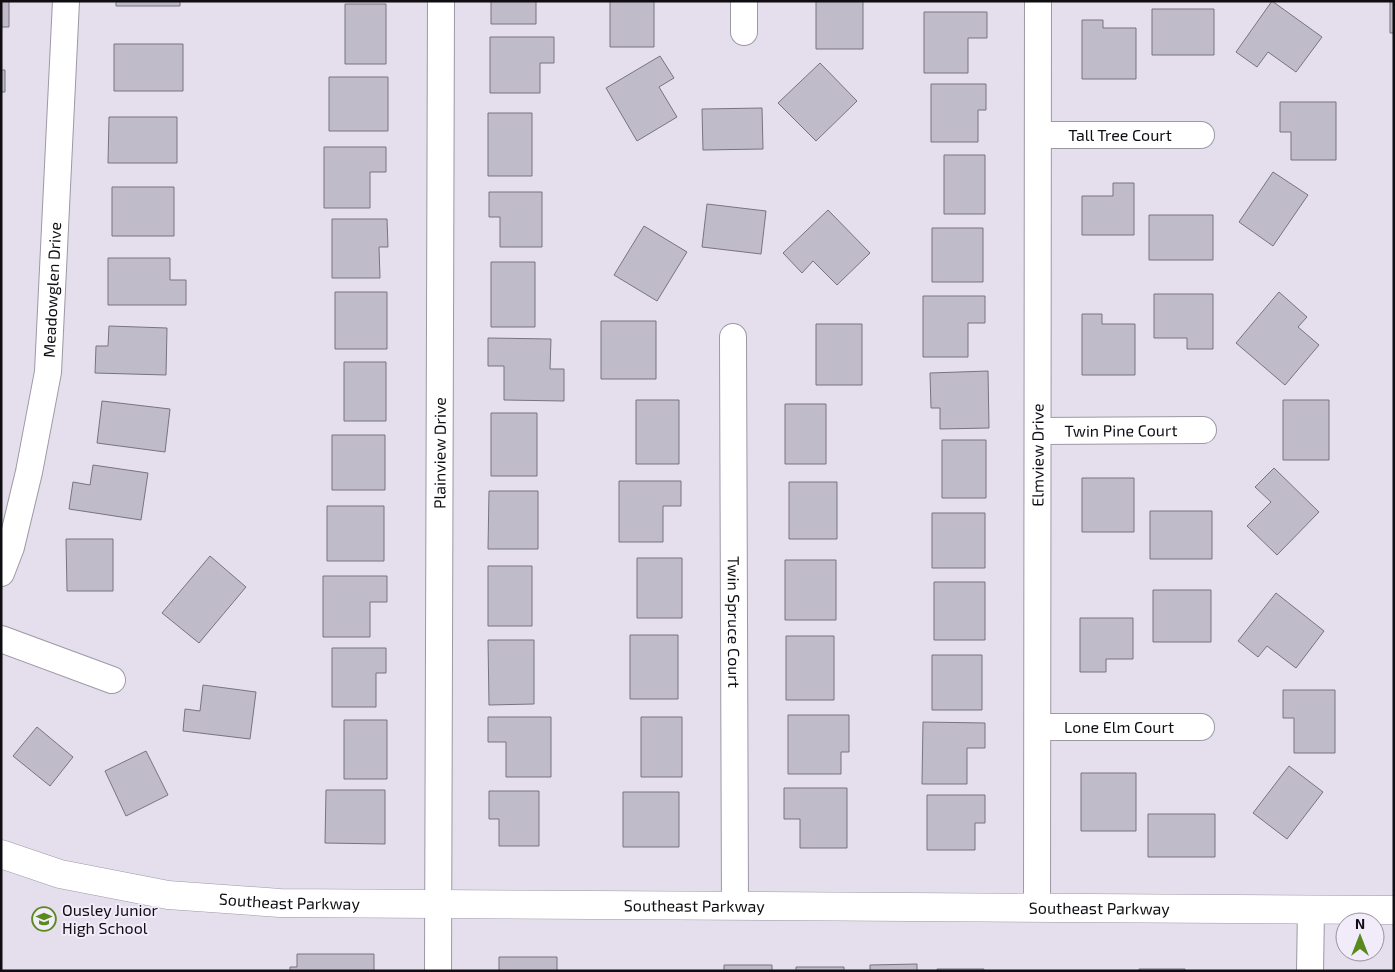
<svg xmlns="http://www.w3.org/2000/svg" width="1395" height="972" font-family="'Exo 2',sans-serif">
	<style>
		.building { fill: #c0bbc9; stroke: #787381 }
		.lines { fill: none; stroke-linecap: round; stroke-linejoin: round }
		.minor-casing { stroke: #9d98a6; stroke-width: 28 }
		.tertiary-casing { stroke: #9d98a6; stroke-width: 29 }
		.minor { stroke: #fff; stroke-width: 26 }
		.tertiary { stroke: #fff; stroke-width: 28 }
		.labels { text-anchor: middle; stroke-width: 4; stroke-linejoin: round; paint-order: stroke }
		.street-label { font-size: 16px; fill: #0f0d12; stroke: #f1ebfa }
		.poi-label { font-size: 16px; fill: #0f0d12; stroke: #f1ebfa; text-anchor: start }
	</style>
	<rect width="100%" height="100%" fill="#e4deed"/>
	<path class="building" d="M 1,1 L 9,1 L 9,27 L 1,27 Z
		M 116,1 L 180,1 L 180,6 L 116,6 Z
		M 491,1 L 536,1 L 536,24 L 491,24 Z
		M 610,1 L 654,1 L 654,47 L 610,47 Z
		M 816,1 L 863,1 L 863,49 L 816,49 Z
		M 1272,1 L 1322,37 L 1296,72 L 1268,52 L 1257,67 L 1236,52 Z
		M 1390,1 L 1394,1 L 1394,33 L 1390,33 Z
		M 345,4 L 386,4 L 386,64 L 345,64 Z
		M 1152,9 L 1214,9 L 1214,55 L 1152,55 Z
		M 924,12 L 987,12 L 987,38 L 968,38 L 968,73 L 924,73 Z
		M 1082,20 L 1103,20 L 1103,28 L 1136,28 L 1136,79 L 1082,79 Z
		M 490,37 L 554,37 L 554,63 L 540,63 L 540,93 L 490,93 Z
		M 114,44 L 183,44 L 183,91 L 114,91 Z
		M 660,56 L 674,78 L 659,87 L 677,117 L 637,141 L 606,88 Z
		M 820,63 L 857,101 L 816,141 L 778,103 Z
		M 1,70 L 5,70 L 5,92 L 1,92 Z
		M 329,77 L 388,77 L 388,131 L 329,131 Z
		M 931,84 L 986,84 L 986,110 L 978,110 L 978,142 L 931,142 Z
		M 1280,102 L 1336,102 L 1336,160 L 1291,160 L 1291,132 L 1280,132 Z
		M 762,108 L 763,149 L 703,150 L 702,109 Z
		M 488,113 L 532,113 L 532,176 L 488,176 Z
		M 109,117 L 177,117 L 177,163 L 108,163 Z
		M 324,147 L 386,147 L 386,172 L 370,172 L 370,208 L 324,208 Z
		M 944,155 L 985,155 L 985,214 L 944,214 Z
		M 1273,172 L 1308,195 L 1273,246 L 1239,222 Z
		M 1113,183 L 1134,183 L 1134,235 L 1082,235 L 1082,196 L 1113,196 Z
		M 112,187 L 174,187 L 174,236 L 112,236 Z
		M 489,192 L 542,192 L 542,247 L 500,247 L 500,217 L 489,217 Z
		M 707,204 L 766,211 L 761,254 L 702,247 Z
		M 828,210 L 870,253 L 837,285 L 813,261 L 802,273 L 783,253 Z
		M 1149,215 L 1213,215 L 1213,260 L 1149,260 Z
		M 332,219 L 387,219 L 388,247 L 379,247 L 380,278 L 332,278 Z
		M 644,226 L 687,252 L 657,301 L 614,275 Z
		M 932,228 L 983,228 L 983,282 L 932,282 Z
		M 108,258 L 170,258 L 170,280 L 186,280 L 186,305 L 108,305 Z
		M 491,262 L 535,262 L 535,327 L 491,327 Z
		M 335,292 L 387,292 L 387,349 L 335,349 Z
		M 1279,292 L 1307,317 L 1298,327 L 1319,345 L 1285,385 L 1236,343 Z
		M 1154,294 L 1213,294 L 1213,349 L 1187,349 L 1187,338 L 1154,338 Z
		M 923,296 L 985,296 L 985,323 L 968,323 L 968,357 L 923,357 Z
		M 1082,314 L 1102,314 L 1102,324 L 1135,324 L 1135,375 L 1082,375 Z
		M 601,321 L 656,321 L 656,379 L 601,379 Z
		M 816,324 L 862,324 L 862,385 L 816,385 Z
		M 109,326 L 167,328 L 166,375 L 95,373 L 96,346 L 108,346 Z
		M 488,338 L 551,339 L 550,369 L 564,369 L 564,401 L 504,400 L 504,366 L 488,366 Z
		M 344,362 L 386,362 L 386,421 L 344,421 Z
		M 988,371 L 989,428 L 940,429 L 940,408 L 931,408 L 930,373 Z
		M 636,400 L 679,400 L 679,464 L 636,464 Z
		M 1283,400 L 1329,400 L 1329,460 L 1283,460 Z
		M 102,401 L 170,409 L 165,452 L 97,443 Z
		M 785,404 L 826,404 L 826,464 L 785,464 Z
		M 491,413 L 537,413 L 537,476 L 491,476 Z
		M 332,435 L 385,435 L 385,490 L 332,490 Z
		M 942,440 L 986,440 L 986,498 L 942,498 Z
		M 93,465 L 148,473 L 141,520 L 69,509 L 73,482 L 90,485 Z
		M 1274,468 L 1319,512 L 1277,555 L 1247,526 L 1271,502 L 1255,487 Z
		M 1082,478 L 1134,478 L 1134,532 L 1082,532 Z
		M 619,481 L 681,481 L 681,506 L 663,506 L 663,542 L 619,542 Z
		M 789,482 L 837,482 L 837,539 L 789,539 Z
		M 489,491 L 538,491 L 538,549 L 488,549 Z
		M 327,506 L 384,506 L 384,561 L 327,561 Z
		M 1150,511 L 1212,511 L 1212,559 L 1150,559 Z
		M 932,513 L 985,513 L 985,568 L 932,568 Z
		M 66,539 L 113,539 L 113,591 L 67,591 Z
		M 210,556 L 246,587 L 199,643 L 162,613 Z
		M 637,558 L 682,558 L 682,618 L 637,618 Z
		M 785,560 L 836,560 L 836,620 L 785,620 Z
		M 488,566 L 532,566 L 532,626 L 488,626 Z
		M 323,576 L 387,576 L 387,602 L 370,602 L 370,637 L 323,637 Z
		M 934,582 L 985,582 L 985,640 L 934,640 Z
		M 1153,590 L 1211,590 L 1211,642 L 1153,642 Z
		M 1276,593 L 1324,631 L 1296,668 L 1267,646 L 1258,657 L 1238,641 Z
		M 1080,618 L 1133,618 L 1133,659 L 1106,659 L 1106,672 L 1080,672 Z
		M 630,635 L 678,635 L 678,699 L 630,699 Z
		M 786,636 L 834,636 L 834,700 L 786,700 Z
		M 488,640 L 534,640 L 534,704 L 489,705 Z
		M 332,648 L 386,648 L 386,673 L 376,673 L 376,707 L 332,707 Z
		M 932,655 L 982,655 L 982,710 L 932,710 Z
		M 203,685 L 256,692 L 250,739 L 183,731 L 185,709 L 200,711 Z
		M 1283,690 L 1335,690 L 1335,753 L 1294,753 L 1294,718 L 1283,718 Z
		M 788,715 L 849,715 L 849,752 L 841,752 L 841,774 L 788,774 Z
		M 488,717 L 551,717 L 551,777 L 506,777 L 506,742 L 488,742 Z
		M 641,717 L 682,717 L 682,777 L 641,777 Z
		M 344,720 L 387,720 L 387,779 L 344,779 Z
		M 923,722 L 985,723 L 985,748 L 967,748 L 967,784 L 922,784 Z
		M 37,727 L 73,757 L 50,786 L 13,756 Z
		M 146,751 L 168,795 L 126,816 L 105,771 Z
		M 1289,766 L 1323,792 L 1287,839 L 1253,813 Z
		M 1081,773 L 1136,773 L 1136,831 L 1081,831 Z
		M 784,788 L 847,788 L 847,848 L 800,848 L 800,819 L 784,819 Z
		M 326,790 L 385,790 L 385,844 L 325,843 Z
		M 489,791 L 539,791 L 539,846 L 499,846 L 499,819 L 489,819 Z
		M 623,792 L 679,792 L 679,847 L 623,847 Z
		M 927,795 L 985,795 L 985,823 L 975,823 L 975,850 L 927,850 Z
		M 1148,814 L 1215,814 L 1215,857 L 1148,857 Z
		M 297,954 L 374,954 L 374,971 L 290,971 L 290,967 L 297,967 Z
		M 499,957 L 557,957 L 557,971 L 499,971 Z
		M 917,964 L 917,971 L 870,971 L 870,965 Z
		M 724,965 L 772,965 L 772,971 L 724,971 Z
		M 796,967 L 844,967 L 844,971 L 796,971 Z
		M 937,969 L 984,969 L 984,971 L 937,971 Z
		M 1139,969 L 1185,969 L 1185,971 L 1139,971 Z"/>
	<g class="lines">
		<g class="minor-casing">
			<g id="minor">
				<path d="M 744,1 L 744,32"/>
				<path id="s1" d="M 1039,135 L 1201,135"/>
				<path id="s2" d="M 733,337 L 735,906"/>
				<path id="s3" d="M 1039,431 L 1203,430"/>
				<path id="s4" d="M 1,573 L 11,547 L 29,472 L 48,372 L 66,1"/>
				<path d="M 1,639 L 112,680"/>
				<path id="s5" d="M 1038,727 L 1201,727"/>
				<path id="s6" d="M 1037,907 L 1038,1"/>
				<path id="s7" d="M 438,971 L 441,1"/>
				<path d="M 1310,971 L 1311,910"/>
			</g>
		</g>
		<g class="tertiary-casing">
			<g id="tertiary">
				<path id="s8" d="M 1,854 L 60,874 L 168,895 L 280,903 L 1394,910"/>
			</g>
		</g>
		<use href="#minor" class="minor"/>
		<use href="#tertiary" class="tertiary"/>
	</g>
	<defs>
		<g id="school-ring" transform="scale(1.25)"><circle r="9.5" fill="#f1ebfa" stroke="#5a8a1e" stroke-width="1.5"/><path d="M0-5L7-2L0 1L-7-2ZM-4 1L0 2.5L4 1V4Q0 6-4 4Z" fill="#5a8a1e"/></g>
	</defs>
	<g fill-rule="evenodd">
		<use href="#school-ring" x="44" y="919"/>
	</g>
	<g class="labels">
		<g class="street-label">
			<text dy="6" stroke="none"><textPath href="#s1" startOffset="81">Tall Tree Court</textPath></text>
			<text dy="6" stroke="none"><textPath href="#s4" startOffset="289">Meadowglen Drive</textPath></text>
			<text dy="6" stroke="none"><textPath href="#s3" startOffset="82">Twin Pine Court</textPath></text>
			<text dy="6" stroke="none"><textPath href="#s7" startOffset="518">Plainview Drive</textPath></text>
			<text dy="6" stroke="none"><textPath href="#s6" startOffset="452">Elmview Drive</textPath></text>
			<text dy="6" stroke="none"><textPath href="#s2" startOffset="285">Twin Spruce Court</textPath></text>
			<text dy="6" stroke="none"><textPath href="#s5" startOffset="81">Lone Elm Court</textPath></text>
			<text dy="6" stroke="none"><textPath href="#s8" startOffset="294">Southeast Parkway</textPath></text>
			<text dy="6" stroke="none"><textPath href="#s8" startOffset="699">Southeast Parkway</textPath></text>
			<text dy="6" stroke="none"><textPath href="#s8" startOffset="1104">Southeast Parkway</textPath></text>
		</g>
		<g class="poi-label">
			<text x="62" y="916">Ousley Junior<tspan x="62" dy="18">High School</tspan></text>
		</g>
	</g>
	<rect width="1395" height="972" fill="none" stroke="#0f0d12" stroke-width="5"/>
	<g transform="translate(1360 937)"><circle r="24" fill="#f1ebfa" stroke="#97929d"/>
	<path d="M0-4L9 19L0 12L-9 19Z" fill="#5a8a1e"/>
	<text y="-8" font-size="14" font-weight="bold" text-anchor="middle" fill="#0f0d12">N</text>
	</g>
</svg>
